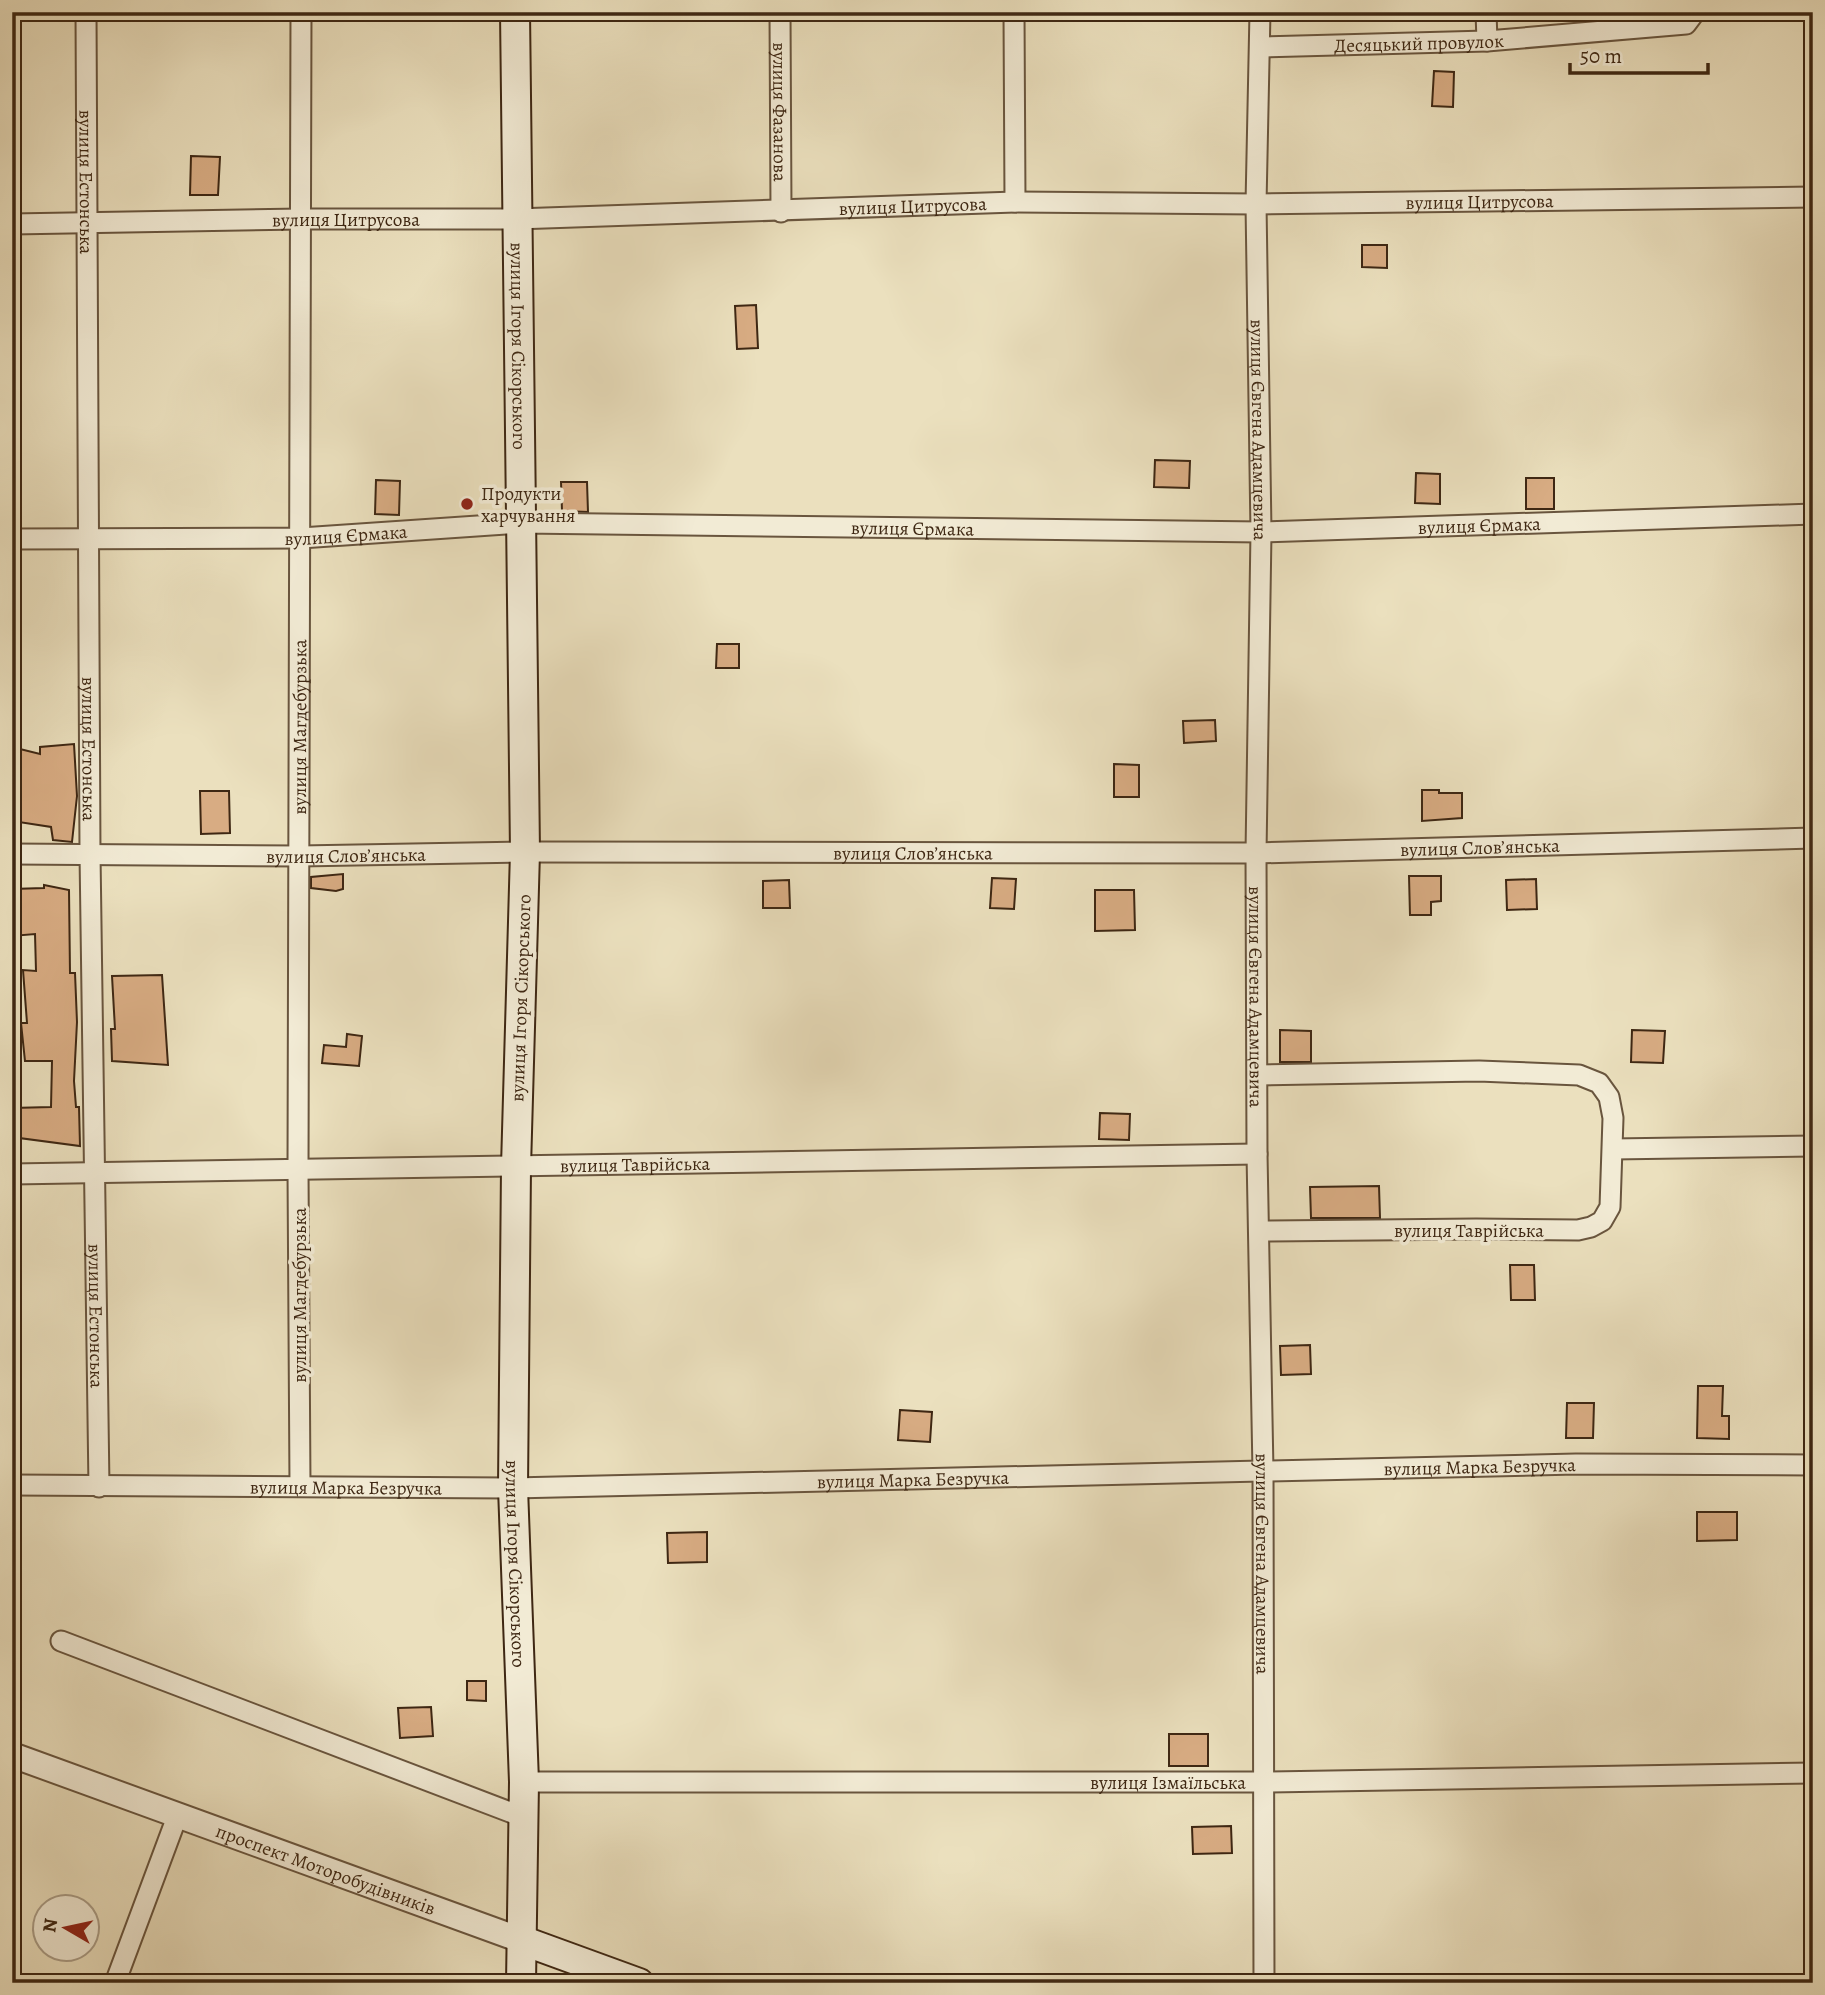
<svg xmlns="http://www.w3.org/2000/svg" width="1825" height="1995" font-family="Alegreya,serif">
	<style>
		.building { fill: #d8ac83; stroke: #3e2713; stroke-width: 2 }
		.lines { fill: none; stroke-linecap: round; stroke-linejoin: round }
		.minor-casing { stroke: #69553e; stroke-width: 23 }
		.tertiary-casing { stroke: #69553e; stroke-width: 28 }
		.secondary-casing { stroke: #3e2713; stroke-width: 32 }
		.minor { stroke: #f2ebd5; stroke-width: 19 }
		.tertiary { stroke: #f2ebd5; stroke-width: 24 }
		.secondary { stroke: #f2ebd5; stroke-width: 28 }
		.poi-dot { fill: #8f2418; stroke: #f2ebd5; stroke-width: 2.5 }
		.labels { text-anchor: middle; stroke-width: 7; stroke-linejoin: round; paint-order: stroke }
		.street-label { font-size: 19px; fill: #3e2713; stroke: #f2ebd5 }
		.poi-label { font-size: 19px; fill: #3e2713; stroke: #f2ebd5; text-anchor: start }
	</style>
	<rect width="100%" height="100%" fill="#ebe0be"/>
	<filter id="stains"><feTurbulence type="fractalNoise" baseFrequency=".00286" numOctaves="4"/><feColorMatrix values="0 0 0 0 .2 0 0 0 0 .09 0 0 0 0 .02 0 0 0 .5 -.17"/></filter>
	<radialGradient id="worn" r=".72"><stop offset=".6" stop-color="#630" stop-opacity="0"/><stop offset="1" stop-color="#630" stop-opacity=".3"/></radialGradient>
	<path class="building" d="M 1434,71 L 1454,72 L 1453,107 L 1432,106 Z
		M 191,156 L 220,157 L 218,195 L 190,195 Z
		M 1362,245 L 1387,245 L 1387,268 L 1362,267 Z
		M 756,305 L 758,348 L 737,349 L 735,306 Z
		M 1155,460 L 1190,461 L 1189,488 L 1154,487 Z
		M 1416,473 L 1440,474 L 1440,504 L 1415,503 Z
		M 1526,478 L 1554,478 L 1554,509 L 1526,509 Z
		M 376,480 L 400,481 L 399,515 L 375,514 Z
		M 561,482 L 587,482 L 588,512 L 562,511 Z
		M 717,644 L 739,644 L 739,668 L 716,668 Z
		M 1215,720 L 1216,741 L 1184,743 L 1183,721 Z
		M 74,744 L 77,796 L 72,842 L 53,840 L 51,827 L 12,821 L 12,747 L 40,754 L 40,747 Z
		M 1114,764 L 1139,765 L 1139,797 L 1114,797 Z
		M 1422,790 L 1439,790 L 1439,793 L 1462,793 L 1462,818 L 1422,821 Z
		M 200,791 L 229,791 L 230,833 L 201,834 Z
		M 343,874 L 343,889 L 336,891 L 311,888 L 311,877 Z
		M 1409,876 L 1441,876 L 1441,901 L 1431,902 L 1431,915 L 1410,915 Z
		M 992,878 L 1016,879 L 1014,909 L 990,908 Z
		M 1536,879 L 1537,909 L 1507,910 L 1506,880 Z
		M 789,880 L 790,908 L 763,908 L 763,881 Z
		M 44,885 L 69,890 L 70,973 L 75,973 L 77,1022 L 74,1081 L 76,1107 L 79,1107 L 80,1146 L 12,1137 L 12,1108 L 51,1107 L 52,1061 L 25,1061 L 21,1023 L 27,1023 L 23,970 L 36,971 L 35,934 L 12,936 L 12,889 L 44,888 Z
		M 1095,890 L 1134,890 L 1135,930 L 1095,931 Z
		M 162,975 L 168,1065 L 112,1061 L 111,1029 L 115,1029 L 112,976 Z
		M 1280,1030 L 1311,1031 L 1311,1062 L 1280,1062 Z
		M 1632,1030 L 1665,1031 L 1663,1063 L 1631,1062 Z
		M 347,1034 L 362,1036 L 359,1066 L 322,1063 L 324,1045 L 346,1047 Z
		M 1100,1113 L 1130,1114 L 1129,1140 L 1099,1139 Z
		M 1379,1186 L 1380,1218 L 1311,1218 L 1310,1187 Z
		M 1510,1265 L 1534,1265 L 1535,1300 L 1511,1300 Z
		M 1310,1345 L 1311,1374 L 1281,1375 L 1280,1346 Z
		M 1698,1386 L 1723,1386 L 1722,1416 L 1729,1416 L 1729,1439 L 1697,1438 Z
		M 1567,1403 L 1594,1403 L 1593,1438 L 1566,1438 Z
		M 900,1410 L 932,1412 L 930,1442 L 898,1440 Z
		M 1697,1512 L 1737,1512 L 1737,1540 L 1697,1541 Z
		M 707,1532 L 707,1562 L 668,1563 L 667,1533 Z
		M 467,1681 L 486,1681 L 486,1701 L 467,1700 Z
		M 431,1707 L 433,1736 L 400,1738 L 398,1708 Z
		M 1169,1734 L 1208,1734 L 1208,1766 L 1169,1766 Z
		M 1231,1826 L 1232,1853 L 1193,1854 L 1192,1827 Z"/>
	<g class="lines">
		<g class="minor-casing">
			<g id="minor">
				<path id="s1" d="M 86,12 L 90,854 L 99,1487"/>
				<path id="s2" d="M 780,12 L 781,212"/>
				<path d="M 1014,12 L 1015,202"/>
				<path id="s3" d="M 1260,12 L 1256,204 L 1261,532 L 1256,853 L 1257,1154 L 1263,1471 L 1264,1983"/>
				<path d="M 1486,12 L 1487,41"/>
				<path id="s4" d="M 1261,47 L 1487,41 L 1686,24 L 1695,12"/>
				<path id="s5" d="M 12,224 L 301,219 L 516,219 L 1015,202 L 1256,204 L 1813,197"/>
				<path id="s6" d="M 12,539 L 301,538 L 522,523 L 1261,532 L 1813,514"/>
				<path id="s7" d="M 12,854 L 300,856 L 525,852 L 1256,853 L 1813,838"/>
				<path d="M 1258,1075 L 1479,1071 L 1579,1075 L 1599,1083 L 1609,1097 L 1613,1118 L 1610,1207 L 1602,1221 L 1591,1227 L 1578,1230 L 1476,1229 L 1259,1231"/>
				<path d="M 1613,1149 L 1813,1146"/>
				<path id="s8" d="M 12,1174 L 1257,1154"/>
				<path id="s9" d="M 12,1485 L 513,1488 L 1576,1464 L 1813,1465"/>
				<path id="s10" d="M 300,1485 L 298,1170 L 301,12"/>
				<path d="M 61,1641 L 523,1817"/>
				<path id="s11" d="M 524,1782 L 1263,1782 L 1813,1773"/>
				<path d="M 115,1983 L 178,1814"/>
			</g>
		</g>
		<g class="tertiary-casing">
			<g id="tertiary">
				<path id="s12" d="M 12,1755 L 521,1940"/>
			</g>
		</g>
		<g class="secondary-casing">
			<g id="secondary">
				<path id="s13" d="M 515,12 L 525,852 L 516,1167 L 513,1488 L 524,1782 L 521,1983"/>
				<path d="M 521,1940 L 639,1983"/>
			</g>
		</g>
		<use href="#minor" class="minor"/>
		<use href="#tertiary" class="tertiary"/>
		<use href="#secondary" class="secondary"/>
	</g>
	<circle class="poi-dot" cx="467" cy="504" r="7"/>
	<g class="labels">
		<g class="street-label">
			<text dy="7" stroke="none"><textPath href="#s4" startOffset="158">Десяцький провулок</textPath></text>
			<text dy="7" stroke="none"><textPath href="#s2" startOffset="100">вулиця Фазанова</textPath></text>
			<text dy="7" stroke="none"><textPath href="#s1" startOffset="170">вулиця Естонська</textPath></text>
			<text dy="7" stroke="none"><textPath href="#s5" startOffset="1468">вулиця Цитрусова</textPath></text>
			<text dy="7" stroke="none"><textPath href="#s5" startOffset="901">вулиця Цитрусова</textPath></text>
			<text dy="7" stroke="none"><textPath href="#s5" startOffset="334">вулиця Цитрусова</textPath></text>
			<text dy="7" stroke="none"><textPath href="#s13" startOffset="334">вулиця Ігоря Сікорського</textPath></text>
			<text dy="7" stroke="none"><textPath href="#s3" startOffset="418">вулиця Євгена Адамцевича</textPath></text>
			<text dy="7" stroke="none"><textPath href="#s6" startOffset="1468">вулиця Єрмака</textPath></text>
			<text dy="7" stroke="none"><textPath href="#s6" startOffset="901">вулиця Єрмака</textPath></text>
			<text dy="7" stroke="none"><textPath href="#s6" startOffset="334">вулиця Єрмака</textPath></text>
			<text dy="7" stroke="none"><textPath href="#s10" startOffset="758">вулиця Магдебурзька</textPath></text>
			<text dy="7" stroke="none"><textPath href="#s1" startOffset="737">вулиця Естонська</textPath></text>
			<text dy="7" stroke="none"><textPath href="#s7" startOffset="1468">вулиця Слов’янська</textPath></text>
			<text dy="7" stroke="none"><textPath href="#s7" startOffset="901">вулиця Слов’янська</textPath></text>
			<text dy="7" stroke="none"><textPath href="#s7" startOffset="334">вулиця Слов’янська</textPath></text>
			<text dy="7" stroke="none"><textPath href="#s3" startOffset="985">вулиця Євгена Адамцевича</textPath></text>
			<text transform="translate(520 998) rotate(-88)" y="7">вулиця Ігоря Сікорського</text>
			<text dy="7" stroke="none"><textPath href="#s8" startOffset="623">вулиця Таврійська</textPath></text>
			<text x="1469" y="1237">вулиця Таврійська</text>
			<text transform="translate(299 1295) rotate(-90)" y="7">вулиця Магдебурзька</text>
			<text dy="7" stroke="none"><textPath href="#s1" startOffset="1304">вулиця Естонська</textPath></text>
			<text dy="7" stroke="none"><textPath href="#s9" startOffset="1468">вулиця Марка Безручка</textPath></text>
			<text dy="7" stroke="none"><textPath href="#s9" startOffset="901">вулиця Марка Безручка</textPath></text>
			<text dy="7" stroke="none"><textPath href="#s9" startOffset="334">вулиця Марка Безручка</textPath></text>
			<text dy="7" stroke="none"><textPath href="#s13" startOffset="1552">вулиця Ігоря Сікорського</textPath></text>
			<text dy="7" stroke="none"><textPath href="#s3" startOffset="1552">вулиця Євгена Адамцевича</textPath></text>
			<text dy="7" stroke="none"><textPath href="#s11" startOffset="644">вулиця Ізмаїльська</textPath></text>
			<text dy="7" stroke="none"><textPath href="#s12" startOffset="334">проспект Моторобудівників</textPath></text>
		</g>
		<g class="poi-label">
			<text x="481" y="500">Продукти<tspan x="481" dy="22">харчування</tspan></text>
		</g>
	</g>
	<rect width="1825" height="1995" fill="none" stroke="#ebe0be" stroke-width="42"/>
	<rect x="14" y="14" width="1797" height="1967" fill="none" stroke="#3e2713" stroke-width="3.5"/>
	<rect x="21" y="21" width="1783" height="1953" fill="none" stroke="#3e2713" stroke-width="2"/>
	<g transform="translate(66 1928) rotate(279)"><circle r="33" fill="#f2ebd5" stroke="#aa9d87" stroke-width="2"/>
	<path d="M0-5L12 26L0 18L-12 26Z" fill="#8f2418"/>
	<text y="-10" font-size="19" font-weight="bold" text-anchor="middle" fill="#3e2713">N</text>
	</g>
	<path d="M1570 63v10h138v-10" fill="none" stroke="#3e2713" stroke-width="3.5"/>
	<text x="1580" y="63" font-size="21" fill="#3e2713" stroke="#f2ebd5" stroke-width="5" paint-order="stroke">50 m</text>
	<rect width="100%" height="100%" filter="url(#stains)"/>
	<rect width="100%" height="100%" fill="url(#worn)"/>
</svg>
